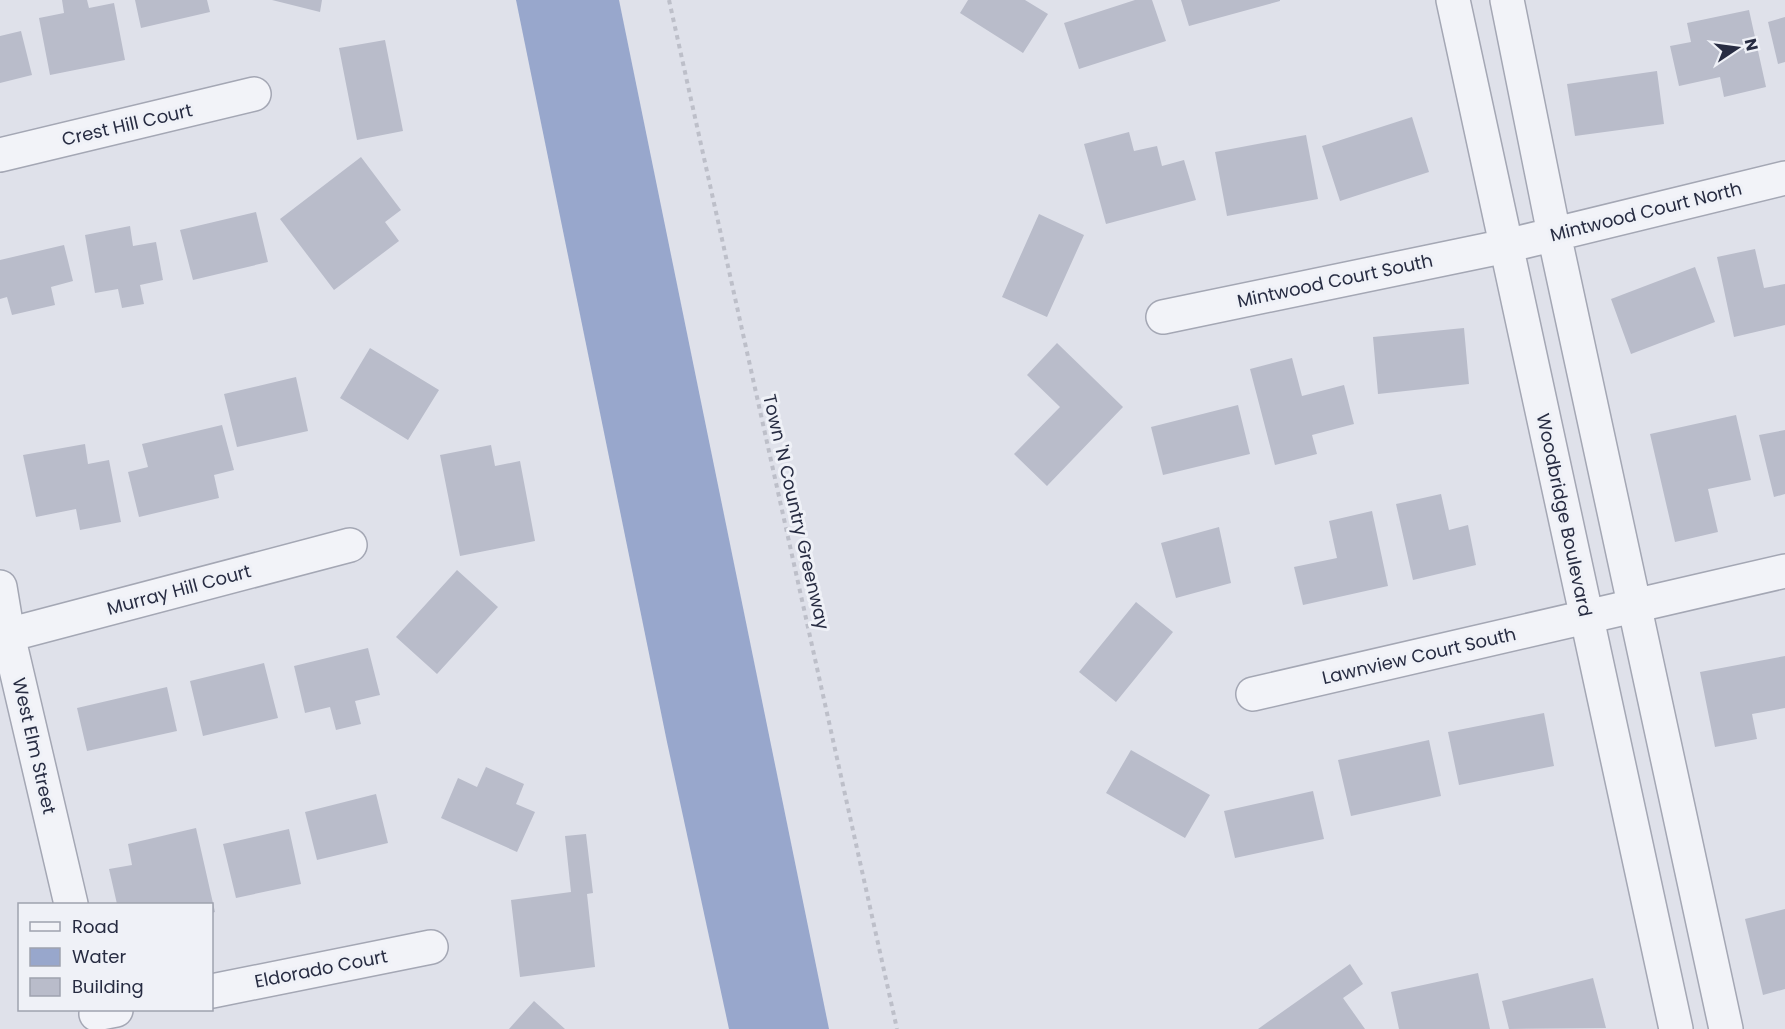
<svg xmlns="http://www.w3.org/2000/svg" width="1785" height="1029" font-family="Poppins,sans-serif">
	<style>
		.water { fill: #98a7cc }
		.building { fill: #b9bcca }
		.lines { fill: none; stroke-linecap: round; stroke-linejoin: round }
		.minor-casing { stroke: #a4a7b4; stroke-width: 36 }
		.path { stroke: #bdbfc9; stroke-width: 4; stroke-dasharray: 4.5 4.5; stroke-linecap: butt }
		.minor { stroke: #f2f3f8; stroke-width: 33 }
		.labels { text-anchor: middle; stroke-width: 6; stroke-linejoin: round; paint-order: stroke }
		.street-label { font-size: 18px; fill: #272c42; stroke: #eff1f7 }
	</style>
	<rect width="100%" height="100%" fill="#dfe1ea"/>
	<path class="water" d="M 516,0 L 619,0 L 829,1029 L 729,1029 L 667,742 Z"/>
	<path class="building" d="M 62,0 L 87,0 L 89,8 L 114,3 L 125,60 L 50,75 L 39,18 L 64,13 Z
		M 135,0 L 207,0 L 210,12 L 141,28 Z
		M 272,0 L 322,0 L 320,12 Z
		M 968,0 L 1025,0 L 1048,14 L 1023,53 L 960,13 Z
		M 1135,0 L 1152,0 L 1166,41 L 1079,69 L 1064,23 Z
		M 1181,0 L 1280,0 L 1280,1 L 1189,26 Z
		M 1749,10 L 1766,87 L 1724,97 L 1720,77 L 1679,86 L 1670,46 L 1691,42 L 1687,23 Z
		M 1785,17 L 1785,62 L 1778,64 L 1768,22 Z
		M 21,31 L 32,75 L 0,83 L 0,36 Z
		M 385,40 L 403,131 L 357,140 L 339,48 Z
		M 1657,71 L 1664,124 L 1575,136 L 1567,84 Z
		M 1412,117 L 1429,172 L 1340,201 L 1322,146 Z
		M 1129,132 L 1134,151 L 1157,146 L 1162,166 L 1184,160 L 1196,200 L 1106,224 L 1084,144 Z
		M 1306,135 L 1318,199 L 1227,216 L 1215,152 Z
		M 361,157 L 401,210 L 385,222 L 399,241 L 334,290 L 280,219 Z
		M 256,212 L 268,262 L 193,280 L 180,230 Z
		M 1039,214 L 1084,235 L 1047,317 L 1002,297 Z
		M 130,226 L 133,246 L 156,242 L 163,280 L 140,285 L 144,304 L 122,308 L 118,289 L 95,293 L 85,235 Z
		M 64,245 L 73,281 L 51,287 L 55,305 L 12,315 L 7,297 L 0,299 L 0,260 Z
		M 1755,249 L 1764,288 L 1785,284 L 1785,325 L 1734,337 L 1717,257 Z
		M 1695,267 L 1715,322 L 1631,354 L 1611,299 Z
		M 1464,328 L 1469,384 L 1378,394 L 1373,337 Z
		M 1057,343 L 1123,407 L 1047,486 L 1014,454 L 1060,407 L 1027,375 Z
		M 370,348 L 439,390 L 408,440 L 340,398 Z
		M 1292,358 L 1302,396 L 1344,385 L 1354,424 L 1312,435 L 1317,454 L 1275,465 L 1250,369 Z
		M 296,377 L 308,431 L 237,447 L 224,394 Z
		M 1238,405 L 1250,454 L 1163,475 L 1151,427 Z
		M 1736,415 L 1751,480 L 1708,489 L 1718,532 L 1675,542 L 1650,434 Z
		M 222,425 L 234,470 L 214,475 L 219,498 L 139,517 L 128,472 L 148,467 L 142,444 Z
		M 1785,430 L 1785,494 L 1774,497 L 1759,435 Z
		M 85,444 L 88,464 L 109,460 L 121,522 L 80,530 L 76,509 L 36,517 L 23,455 Z
		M 491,445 L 495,466 L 520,461 L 535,541 L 460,556 L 440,455 Z
		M 1441,494 L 1449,530 L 1468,525 L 1476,565 L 1413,580 L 1396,504 Z
		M 1372,511 L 1388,586 L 1303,605 L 1294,567 L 1337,558 L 1329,521 Z
		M 1219,527 L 1231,583 L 1176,598 L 1161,543 Z
		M 457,570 L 498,607 L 437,674 L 396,637 Z
		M 1136,602 L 1173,632 L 1116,702 L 1079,672 Z
		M 368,648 L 380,695 L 355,701 L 361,724 L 336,730 L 330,707 L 305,713 L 294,666 Z
		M 1785,656 L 1785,708 L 1752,714 L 1757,739 L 1715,747 L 1700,672 Z
		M 264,663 L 278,718 L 203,736 L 190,681 Z
		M 167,687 L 177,731 L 87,751 L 77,708 Z
		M 1544,713 L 1554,766 L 1459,785 L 1448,732 Z
		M 1429,740 L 1441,796 L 1351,816 L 1338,760 Z
		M 1131,750 L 1210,795 L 1185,838 L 1106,793 Z
		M 486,767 L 524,784 L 516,804 L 535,812 L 517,852 L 441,818 L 458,778 L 477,787 Z
		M 1313,791 L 1324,839 L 1235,858 L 1224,811 Z
		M 376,794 L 388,843 L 317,860 L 305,812 Z
		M 196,828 L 215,912 L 212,913 L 212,904 L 117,904 L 109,869 L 132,865 L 128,844 Z
		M 289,829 L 301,884 L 236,898 L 223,844 Z
		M 586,834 L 593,893 L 587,894 L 595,967 L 520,977 L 511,900 L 571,892 L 565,836 Z
		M 1785,909 L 1785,989 L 1763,995 L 1745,919 Z
		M 1350,964 L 1363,984 L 1343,998 L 1365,1029 L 1258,1029 Z
		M 1478,973 L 1490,1029 L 1399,1029 L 1391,992 Z
		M 1593,978 L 1606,1028 L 1509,1029 L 1502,1001 Z
		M 534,1001 L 565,1029 L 509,1029 Z"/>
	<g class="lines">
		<g class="minor-casing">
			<path id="minor" d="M 1453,0 L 1676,1029
				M 1507,0 L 1554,234 L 1726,1029
				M 0,155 L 254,94
				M 1163,317 L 1506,246 L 1785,178
				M 0,587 L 8,635 L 71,904
				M 8,635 L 350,545
				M 1253,694 L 1785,571
				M 212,991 L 431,947
				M 96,1014 L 116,1010"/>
		</g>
		<path class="path" d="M 669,0 L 897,1029"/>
		<use href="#minor" class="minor"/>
	</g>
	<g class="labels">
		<g class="street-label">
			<text transform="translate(127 125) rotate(-13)" y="6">Crest Hill Court</text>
			<text transform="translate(1646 212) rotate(-14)" y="6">Mintwood Court North</text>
			<text transform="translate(1335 281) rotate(-12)" y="6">Mintwood Court South</text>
			<text transform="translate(796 512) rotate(77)" y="6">Town 'N Country Greenway</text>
			<text transform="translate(1564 515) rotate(78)" y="6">Woodbridge Boulevard</text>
			<text transform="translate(179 590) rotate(-15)" y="6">Murray Hill Court</text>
			<text transform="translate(1419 656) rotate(-13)" y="6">Lawnview Court South</text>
			<text transform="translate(34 746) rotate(77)" y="6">West Elm Street</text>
			<text transform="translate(321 969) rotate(-11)" y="6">Eldorado Court</text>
		</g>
	</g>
	<rect x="18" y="903" width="195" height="108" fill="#eff1f7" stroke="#9fa2af" stroke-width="1.5"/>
	<rect x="30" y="922" width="30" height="9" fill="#f2f3f8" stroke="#9fa2af" stroke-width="1.5"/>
	<text x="72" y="933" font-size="18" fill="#272c42">Road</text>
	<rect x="30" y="948" width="30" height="18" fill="#98a7cc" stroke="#9fa2af" stroke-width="1.5"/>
	<text x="72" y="963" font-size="18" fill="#272c42">Water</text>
	<rect x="30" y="978" width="30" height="18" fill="#b9bcca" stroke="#9fa2af" stroke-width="1.5"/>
	<text x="72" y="993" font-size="18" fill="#272c42">Building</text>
	<g transform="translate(1737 48) rotate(77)" stroke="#eff1f7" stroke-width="4.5" paint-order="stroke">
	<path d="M0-4.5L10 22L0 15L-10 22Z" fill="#272c42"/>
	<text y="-9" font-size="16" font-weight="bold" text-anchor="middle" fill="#272c42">N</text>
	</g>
</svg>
